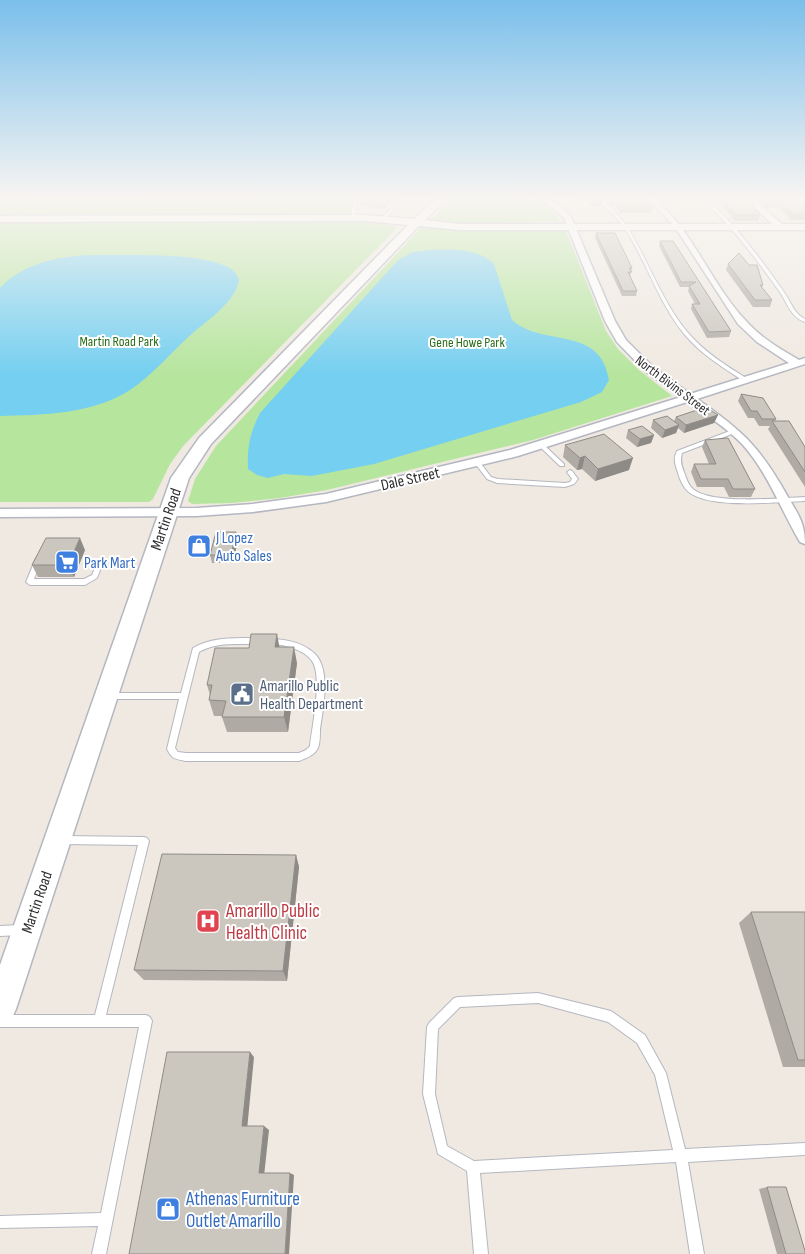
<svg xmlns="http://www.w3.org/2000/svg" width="805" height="1254" font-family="'Sofia Sans Condensed',sans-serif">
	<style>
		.green { fill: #b6e59e }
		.pitch { fill: #c9ec9a }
		.water { fill: #75cff0 }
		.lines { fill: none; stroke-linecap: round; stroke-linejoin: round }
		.lane-casing { stroke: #b4b7c1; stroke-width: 2 }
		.street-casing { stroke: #b4b7c1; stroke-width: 3 }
		.secondary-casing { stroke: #b4b7c1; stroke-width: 3 }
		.lane { fill: #fff; fill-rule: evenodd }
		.street { fill: #fff; fill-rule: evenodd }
		.secondary { fill: #fff; fill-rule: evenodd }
		.wall { fill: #afaba4 }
		.shaded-wall { fill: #8e8b86 }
		.building { fill: #cbc7bf; stroke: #8e8b86 }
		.labels { text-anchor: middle; stroke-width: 4; stroke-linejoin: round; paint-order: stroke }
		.far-park-label { font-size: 14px; fill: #2c6e1b; stroke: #fff }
		.far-street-label { font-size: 14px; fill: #2e2e2e; stroke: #fff }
		.street-label { font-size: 16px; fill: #2e2e2e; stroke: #fff }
		.shop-label { font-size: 16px; fill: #366cbe; stroke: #fff; text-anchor: start }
		.service-label { font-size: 16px; fill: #4e5e75; stroke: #fff; text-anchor: start }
		.near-health-label { font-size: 19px; fill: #be3a42; stroke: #fff; text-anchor: start }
		.near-shop-label { font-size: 19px; fill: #366cbe; stroke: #fff; text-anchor: start }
	</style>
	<rect width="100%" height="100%" fill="#efe9e1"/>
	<path class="green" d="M 2,198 L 352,198 L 350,215 L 0,214 Z
		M 455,198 C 486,198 545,188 560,221 L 467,223 L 431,220 Z
		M 0,223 L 372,223 L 398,227 L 184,445 L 170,464 L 153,499 L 149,502 L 0,502 Z
		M 426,227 L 457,230 L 566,231 L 606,331 L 618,349 L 639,370 L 672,396 L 533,440 L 327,490 L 280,498 L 232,503 L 192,504 L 188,501 L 195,479 L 216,446 L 421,228 Z"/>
	<path class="pitch" d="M 33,198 L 142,198 L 137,205 L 27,204 Z"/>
	<path class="water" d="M 430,250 C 452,249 478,248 494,264 L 512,320 C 543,348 600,324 609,380 L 602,392 L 581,402 L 374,464 L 312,476 L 284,474 L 268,478 L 257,475 L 248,469 C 247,448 250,432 260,413 L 398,260 L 413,252 Z
		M 98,255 C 123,256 234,249 239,280 C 235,301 211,318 195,331 C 173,350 154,374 130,390 C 93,414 43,415 0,416 L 0,288 C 24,262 63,255 98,255 Z"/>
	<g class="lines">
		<g class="lane-casing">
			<path id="lane" d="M 353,198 L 357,198 L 355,218 L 353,219 L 351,218 Z
				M 401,198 L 405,198 L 384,220 L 382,220 L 382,218 Z
				M 595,198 C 605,198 620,217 626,225 C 648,259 662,303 689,334 C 705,352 725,365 746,378 L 746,380 L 742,380 C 722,367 701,354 685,335 C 657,302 646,257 620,222 C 612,213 604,206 595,198 Z
				M 699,198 C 718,198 772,275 784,292 C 791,302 794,314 805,319 L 805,322 C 791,318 787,302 779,291 C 761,266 743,241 722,219 C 715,211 707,205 699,198 Z
				M 735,429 L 738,431 L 737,432 L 682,453 C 680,460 681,465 684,472 C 686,477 688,485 693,489 C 712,505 780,498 805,497 L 805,501 C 776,502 713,509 690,493 C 684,489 680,480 678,473 C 675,464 673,459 677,451 Z
				M 541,443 L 543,444 L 564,464 L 564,466 L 560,466 L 539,446 L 538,445 Z
				M 477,460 L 479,461 L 491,477 L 498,479 L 565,483 L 570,482 L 572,479 L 567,472 L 570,470 L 572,471 L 578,479 L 574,484 L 565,487 L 497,483 L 487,479 L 474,462 Z
				M 36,558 L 38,558 L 41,560 L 34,579 L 84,579 L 92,575 L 96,566 L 100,566 L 101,568 L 97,578 L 85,585 L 30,585 L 26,582 Z
				M 249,638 C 271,639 298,637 315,654 C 331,670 323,709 320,729 C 320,735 320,743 318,748 C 314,756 306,758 299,761 L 186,761 C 175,759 172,759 167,749 L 179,699 L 108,699 L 105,698 L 104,696 L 105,694 L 108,693 L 181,693 L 193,648 C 210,638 230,638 249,638 ZM 249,644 L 282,645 C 293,648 305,651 312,661 C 323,676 312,727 310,746 L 306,750 L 299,753 L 186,753 L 178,752 L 175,748 L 199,652 C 214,643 233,644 249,644 Z
				M 62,836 L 144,837 L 147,838 L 149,841 L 106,1015 L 146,1015 L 150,1017 L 152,1021 L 106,1254 L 92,1254 L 98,1226 L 0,1228 L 0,1216 L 101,1213 L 139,1027 L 0,1027 L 0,1015 L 95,1015 L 138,845 L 62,844 L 59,843 L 57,840 L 59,837 Z
				M 20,925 L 24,926 L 25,930 L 24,934 L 20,935 L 0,936 L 0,926 Z
				M 538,993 L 611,1011 L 645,1035 L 666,1073 L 685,1149 L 805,1143 L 805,1155 L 688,1162 L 704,1254 L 690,1254 L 676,1162 L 480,1173 L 488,1254 L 474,1254 L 467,1171 L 438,1154 L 423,1094 L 427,1027 L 429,1023 L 454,998 L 458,997 ZM 538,1003 L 608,1022 L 637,1043 L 655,1075 L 673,1150 L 474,1161 L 447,1146 L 435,1094 L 438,1029 L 460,1007 Z"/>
		</g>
		<g class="street-casing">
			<path id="street" d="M 537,198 C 551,198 562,206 571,217 L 615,321 L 626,340 L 653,367 L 690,394 L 789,363 L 757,342 L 738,324 L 675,227 L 647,198 L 654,198 C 696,235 710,283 746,321 C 761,338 780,349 799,360 L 805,358 L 805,364 L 697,399 C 743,431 760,447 788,497 C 798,514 805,523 805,544 L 800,542 C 781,510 768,473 743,445 C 727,428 706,415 687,402 L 518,456 L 326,502 L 253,512 L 197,516 L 0,517 L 0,509 L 197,508 L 253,504 L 326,494 L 510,450 L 681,397 L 645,371 L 617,342 L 605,321 L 564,218 L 556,210 Z
				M 745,198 L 752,198 L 783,225 L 783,229 L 777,229 Z"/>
		</g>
		<g class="secondary-casing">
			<path id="secondary" d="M 437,198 L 448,198 L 425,220 L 460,224 L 805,224 L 805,230 L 460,230 L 419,226 L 417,228 L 211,444 L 189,478 L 16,1009 L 11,1020 L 0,1025 L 0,965 L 171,478 L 199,438 L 408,225 L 365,221 L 0,222 L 0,216 L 365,215 L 414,219 Z"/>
		</g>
		<use href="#lane" class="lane"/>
		<use href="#street" class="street"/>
		<use href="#secondary" class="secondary"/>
	</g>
	<path class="wall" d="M 361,198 L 394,198 L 384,209 L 361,206 Z
		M 578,198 L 645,198 L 653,206 L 651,213 L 620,213 L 615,204 L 611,205 L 602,198 L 601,206 L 592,206 Z
		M 667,198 L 699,198 L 699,200 L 672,202 Z
		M 704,198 L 751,198 L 755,203 L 754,208 L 760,215 L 758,221 L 735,221 L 716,199 L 708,200 Z
		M 754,198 L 805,198 L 805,220 L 791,220 L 778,207 L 766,208 Z
		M 596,233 L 632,268 L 630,277 L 637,291 L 636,296 L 622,296 L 595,238 Z
		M 660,241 L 673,241 L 731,331 L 729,337 L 707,338 L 691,309 L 692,304 L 695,304 L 688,291 L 689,287 L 680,287 L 659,246 Z
		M 728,264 L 763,285 L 762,288 L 772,300 L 770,307 L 753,307 L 726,270 Z
		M 741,394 L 776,419 L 775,421 L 805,447 L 805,487 L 768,429 L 770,426 L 759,426 L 754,418 L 748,418 L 738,401 Z
		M 718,415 L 714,423 L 684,433 L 678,428 L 676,433 L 662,438 L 651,428 L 653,420 L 674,421 L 676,417 Z
		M 628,430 L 654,435 L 651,443 L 637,447 L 626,438 Z
		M 705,440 L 755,489 L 751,497 L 729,497 L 724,487 L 697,487 L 691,472 L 694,464 L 709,464 L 702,447 Z
		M 565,445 L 629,470 L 595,481 L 582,469 L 577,470 L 563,457 Z
		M 236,532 L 238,540 L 233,563 L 212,563 L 210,555 Z
		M 85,550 L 74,577 L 38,577 L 32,565 Z
		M 279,647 L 297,663 L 288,732 L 227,732 L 222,717 L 223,716 L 214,716 L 209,700 L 210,695 L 207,685 Z
		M 296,855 L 299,867 L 287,981 L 144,980 L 134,970 Z
		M 751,912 L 805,912 L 805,1067 L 783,1067 L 739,923 Z
		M 767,1187 L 805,1254 L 777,1254 L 759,1189 Z"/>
	<path class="shaded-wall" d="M 383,198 L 394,198 L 384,209 Z
		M 612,198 L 616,198 L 615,204 L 611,205 Z
		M 674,198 L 699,198 L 699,200 L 672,202 Z
		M 709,198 L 716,198 L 716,199 L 708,200 Z
		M 602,199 L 601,206 L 592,206 L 593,200 Z
		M 718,415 L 714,423 L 684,433 L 686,425 Z
		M 679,425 L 676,433 L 662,438 L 665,430 Z
		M 654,435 L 651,443 L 637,447 L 640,439 Z
		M 585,456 L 582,469 L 577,470 L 580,458 Z
		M 633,458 L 629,470 L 595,481 L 598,469 Z
		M 236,532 L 238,540 L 233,563 L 231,555 Z
		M 80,538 L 85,550 L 74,577 L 68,565 Z
		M 277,634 L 280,650 L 275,647 Z
		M 294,647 L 297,663 L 288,732 L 284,717 Z
		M 296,855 L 299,867 L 287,981 L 283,971 Z
		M 250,1052 L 254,1057 L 247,1130 L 242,1126 Z
		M 264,1126 L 269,1130 L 264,1176 L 259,1173 Z
		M 290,1173 L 294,1175 L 289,1254 L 285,1254 Z"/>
	<path class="building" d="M 591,198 L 601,198 L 602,199 L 593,200 Z
		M 617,198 L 645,198 L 653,206 L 621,206 Z
		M 722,198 L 751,198 L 755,203 L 749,203 L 760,215 L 737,215 Z
		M 763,198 L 805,198 L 805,214 L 793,214 L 780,201 L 768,202 Z
		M 596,233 L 615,233 L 632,268 L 629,268 L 632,272 L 628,272 L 637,291 L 623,291 Z
		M 660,241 L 673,241 L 731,331 L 709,332 L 692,304 L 700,304 L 689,286 L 696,282 L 681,282 Z
		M 739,253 L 749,265 L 757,265 L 763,285 L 760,285 L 772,300 L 755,300 L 728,264 Z
		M 741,394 L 763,398 L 776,419 L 762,419 L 757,411 L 751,411 Z
		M 706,407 L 718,415 L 686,425 L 676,417 Z
		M 667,416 L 679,425 L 665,430 L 653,420 Z
		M 772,421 L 789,421 L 805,447 L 805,472 Z
		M 642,426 L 654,435 L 640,439 L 628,430 Z
		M 604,434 L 633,458 L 598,469 L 585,456 L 580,458 L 565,445 Z
		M 728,438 L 755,489 L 733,489 L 728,479 L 701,479 L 694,464 L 716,464 L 705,440 Z
		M 216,532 L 236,532 L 231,555 L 210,555 Z
		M 46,538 L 80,538 L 68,565 L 32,565 Z
		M 251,634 L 277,634 L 275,647 L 294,647 L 284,717 L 222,717 L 226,701 L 209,700 L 212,685 L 207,685 L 215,648 L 249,648 Z
		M 162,854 L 296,855 L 283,971 L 134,970 Z
		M 751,912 L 805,912 L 805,1060 L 798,1060 Z
		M 167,1052 L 250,1052 L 242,1126 L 264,1126 L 259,1173 L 290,1173 L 285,1254 L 129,1254 Z
		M 767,1187 L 786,1187 L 805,1251 L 805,1254 L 786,1254 Z"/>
	<linearGradient id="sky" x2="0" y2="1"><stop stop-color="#7abfeb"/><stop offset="0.53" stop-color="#f8f5f2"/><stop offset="1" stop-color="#f8f5f2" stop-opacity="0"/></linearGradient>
	<rect width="805" height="374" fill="url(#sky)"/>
	<defs>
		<g id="shop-square" transform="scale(1.25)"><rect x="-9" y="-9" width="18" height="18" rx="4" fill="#3f7fe0" stroke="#fff"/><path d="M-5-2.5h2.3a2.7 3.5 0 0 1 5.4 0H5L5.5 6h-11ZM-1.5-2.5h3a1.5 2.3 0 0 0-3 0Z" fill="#fff"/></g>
		<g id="supermarket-square" transform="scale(1.25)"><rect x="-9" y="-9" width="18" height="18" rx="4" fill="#3f7fe0" stroke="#fff"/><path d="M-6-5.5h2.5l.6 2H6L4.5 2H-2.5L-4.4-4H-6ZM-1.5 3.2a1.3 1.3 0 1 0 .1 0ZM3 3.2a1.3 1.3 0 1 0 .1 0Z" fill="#fff"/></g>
		<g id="civic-square" transform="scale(1.25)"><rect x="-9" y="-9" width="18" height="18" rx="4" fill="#5c6f8a" stroke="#fff"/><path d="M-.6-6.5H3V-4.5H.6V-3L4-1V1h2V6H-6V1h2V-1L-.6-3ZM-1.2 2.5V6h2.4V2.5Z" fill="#fff"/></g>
		<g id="hospital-square" transform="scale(1.25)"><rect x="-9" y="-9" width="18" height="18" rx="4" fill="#e0444e" stroke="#fff"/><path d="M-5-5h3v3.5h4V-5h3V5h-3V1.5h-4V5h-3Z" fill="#fff"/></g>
	</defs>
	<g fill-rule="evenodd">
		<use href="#shop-square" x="199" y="546"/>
		<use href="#supermarket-square" x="67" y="562"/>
		<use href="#civic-square" x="242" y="694"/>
		<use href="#hospital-square" x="208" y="921"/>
		<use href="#shop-square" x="168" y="1209"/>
	</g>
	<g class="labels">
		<g class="far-park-label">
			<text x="119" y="346">Martin Road Park</text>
			<text x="467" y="347">Gene Howe Park</text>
		</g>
		<g class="far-street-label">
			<text transform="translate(673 385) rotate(37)" y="5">North Bivins Street</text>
		</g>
		<g class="street-label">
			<text transform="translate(410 478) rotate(-13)" y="6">Dale Street</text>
			<text transform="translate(165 519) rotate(-71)" y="6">Martin Road</text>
			<text transform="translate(36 902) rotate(-71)" y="6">Martin Road</text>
		</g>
		<g class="shop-label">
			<text x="216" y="543">J Lopez<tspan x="216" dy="18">Auto Sales</tspan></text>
			<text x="84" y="568">Park Mart</text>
		</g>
		<g class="service-label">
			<text x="260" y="691">Amarillo Public<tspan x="260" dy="18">Health Department</tspan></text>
		</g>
		<g class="near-health-label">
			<text x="226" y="917">Amarillo Public<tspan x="226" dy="22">Health Clinic</tspan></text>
		</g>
		<g class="near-shop-label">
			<text x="186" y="1205">Athenas Furniture<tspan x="186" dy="22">Outlet Amarillo</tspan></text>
		</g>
	</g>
</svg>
